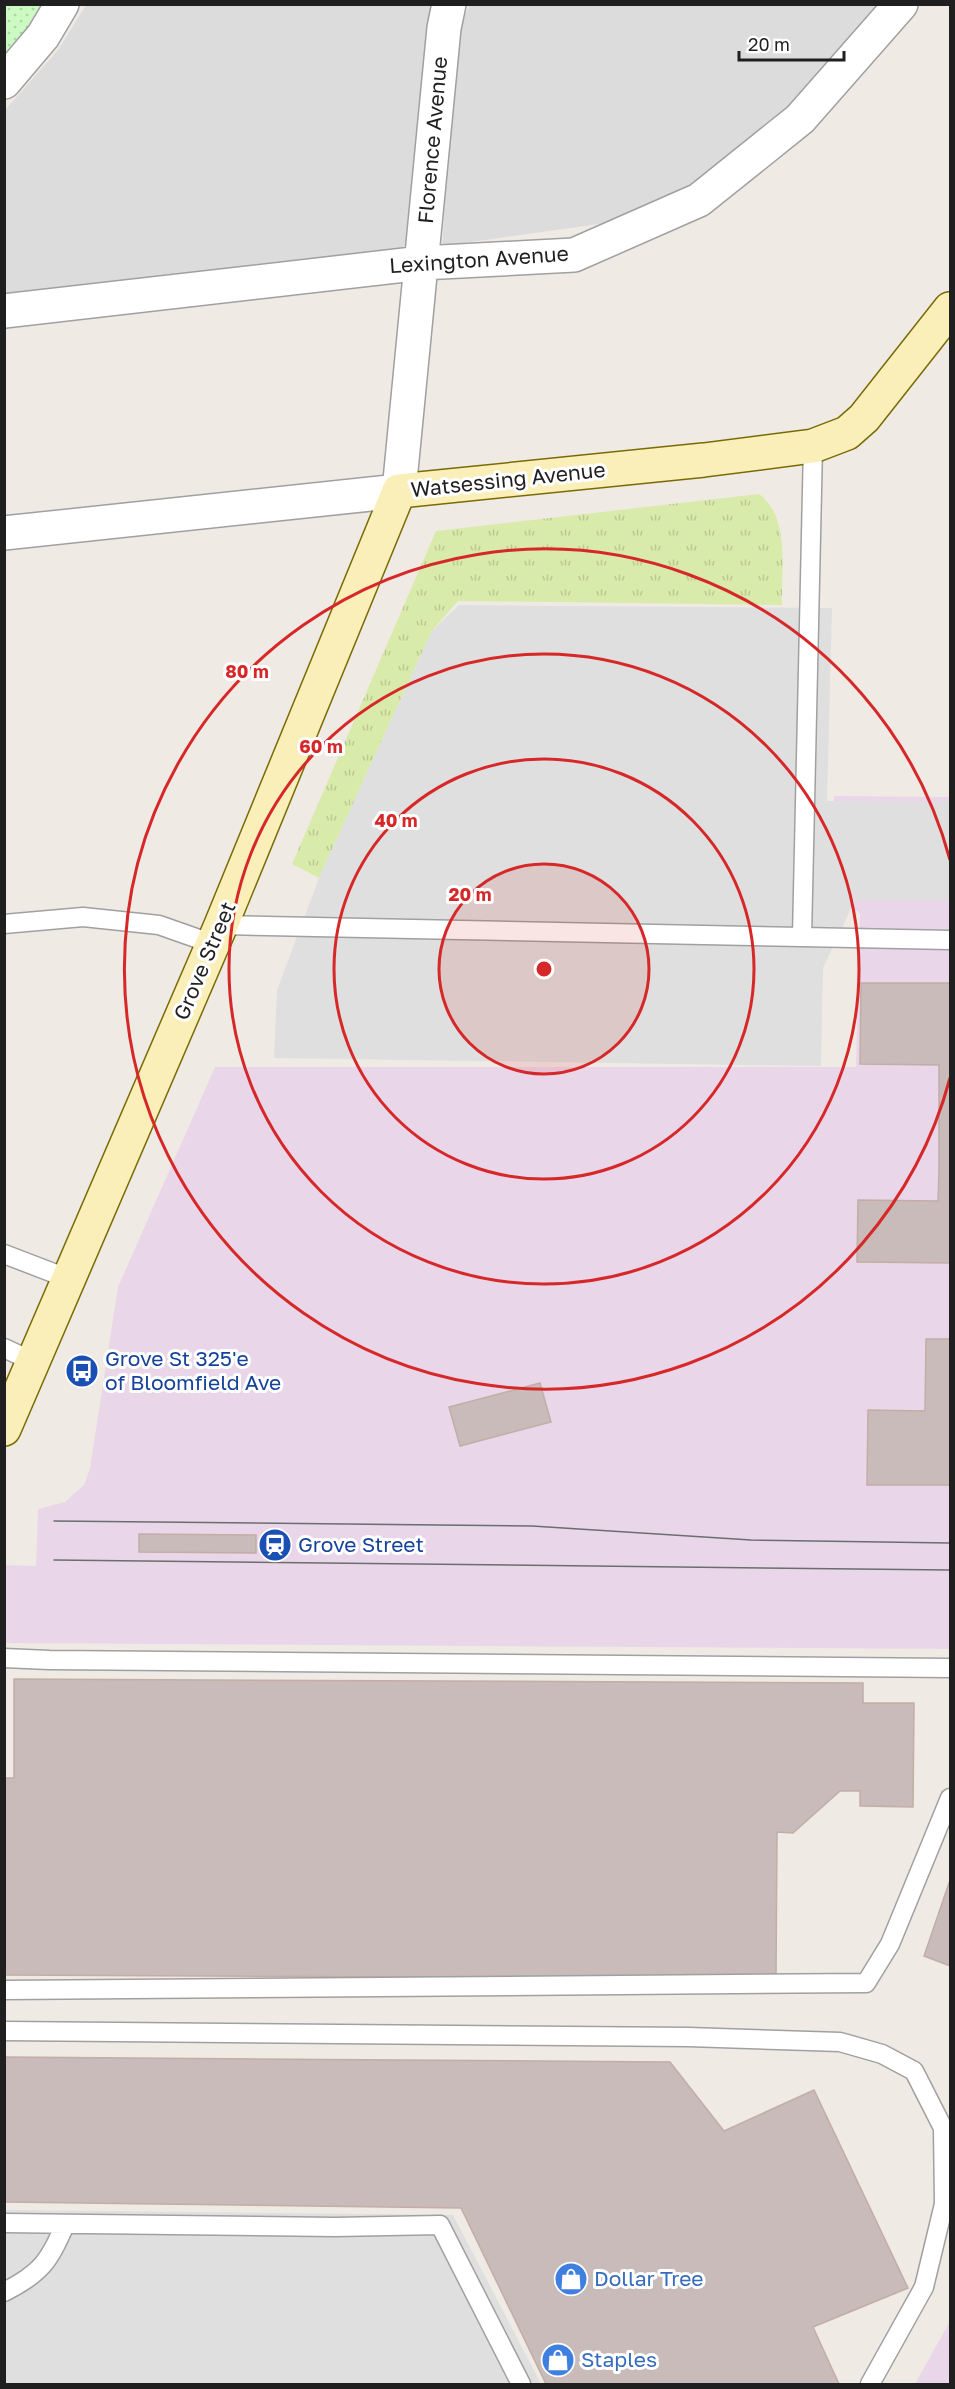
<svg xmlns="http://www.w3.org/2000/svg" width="955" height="2389" font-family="'Golos Text',sans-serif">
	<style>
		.residential { fill: #dddcdc }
		.industrial { fill: #e9d7e9 }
		.grass { fill: url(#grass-tufts) }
		.park { fill: url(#park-dots) }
		.parking { fill: #dfdfdf }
		.building { fill: #c8bbb9; stroke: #c2ada7; stroke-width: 1.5 }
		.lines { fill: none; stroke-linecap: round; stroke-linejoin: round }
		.service-casing { stroke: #a0a0a0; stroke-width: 21 }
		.minor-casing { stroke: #a0a0a0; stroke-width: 36 }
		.tertiary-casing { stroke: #a0a0a0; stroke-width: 36 }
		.secondary-casing { stroke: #796b03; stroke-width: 36 }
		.service { stroke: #fff; stroke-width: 18 }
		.minor { stroke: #fff; stroke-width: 33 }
		.tertiary { stroke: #fff; stroke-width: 33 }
		.secondary { stroke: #faefb9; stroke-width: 33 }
		.tram { stroke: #6d6d6d; stroke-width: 1.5 }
		.ring { fill: none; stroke: #d62828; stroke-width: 3 }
		.labels { text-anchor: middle; stroke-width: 6; stroke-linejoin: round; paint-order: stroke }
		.street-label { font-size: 21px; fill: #1f1f1f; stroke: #fff }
		.transit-label { font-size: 21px; fill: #164399; stroke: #fff; text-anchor: start }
		.shop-label { font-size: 21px; fill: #366cbe; stroke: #fff; text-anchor: start }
		.centre { fill: #d62828; stroke: #fff; stroke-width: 3 }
		.ring-label { font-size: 18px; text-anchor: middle; font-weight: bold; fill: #d62828; stroke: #fff; stroke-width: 6; stroke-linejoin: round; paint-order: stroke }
	</style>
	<defs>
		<pattern id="grass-tufts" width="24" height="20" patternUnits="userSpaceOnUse" patternTransform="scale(1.5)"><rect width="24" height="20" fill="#d9ebab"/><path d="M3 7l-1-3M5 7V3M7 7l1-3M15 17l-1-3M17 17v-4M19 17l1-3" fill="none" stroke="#bac993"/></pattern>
		<pattern id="park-dots" width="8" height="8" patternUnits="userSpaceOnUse" patternTransform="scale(1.5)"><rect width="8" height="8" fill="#cbfac2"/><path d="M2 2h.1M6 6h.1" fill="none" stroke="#aed6a6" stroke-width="1.8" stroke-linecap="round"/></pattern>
	</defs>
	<rect width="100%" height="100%" fill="#f0eae5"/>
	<path class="residential" d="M 86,5 L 438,5 L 409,240 L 400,250 L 5,295 L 5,110 L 58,50 Z
		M 470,5 L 884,5 L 792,115 L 704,185 L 613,222 L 442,246 L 454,72 L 461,23 Z"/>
	<path class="industrial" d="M 834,796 L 950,797 L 950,1649 L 5,1643 L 5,1565 L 36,1566 L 38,1509 L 65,1502 L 84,1485 L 90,1468 L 118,1287 L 215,1067 L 856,1067 L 860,913 L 832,896 Z
		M 950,2321 L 950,2384 L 915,2384 Z"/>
	<path class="grass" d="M 759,494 C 791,518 781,570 782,605 L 458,601 L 432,631 L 319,878 L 292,864 L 436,531 Z"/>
	<path class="park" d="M 5,5 L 48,5 L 5,62 Z"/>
	<path class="parking" d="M 459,605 L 832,608 L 827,801 L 950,802 L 950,900 L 855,900 L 823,968 L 821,1066 L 274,1058 L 277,990 L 319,878 L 432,631 Z
		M 5,2210 L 453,2215 L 541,2384 L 5,2384 Z"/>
	<path class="building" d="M 861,983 L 950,983 L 950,1263 L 857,1262 L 858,1200 L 938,1201 L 939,1170 L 939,1065 L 860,1064 Z
		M 926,1339 L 950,1339 L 950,1485 L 867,1485 L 868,1410 L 925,1411 Z
		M 540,1383 L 551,1422 L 460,1446 L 449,1407 Z
		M 139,1534 L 256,1535 L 256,1553 L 139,1552 Z
		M 14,1679 L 863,1683 L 863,1703 L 914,1703 L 913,1807 L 860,1806 L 860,1791 L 840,1791 L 793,1833 L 777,1832 L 776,1979 L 4,1975 L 4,1778 L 14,1778 Z
		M 950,1880 L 950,1966 L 924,1956 Z
		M 4,2057 L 670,2062 L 724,2131 L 814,2090 L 908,2288 L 813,2327 L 839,2384 L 546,2384 L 461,2208 L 4,2202 Z"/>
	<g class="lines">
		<g class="service-casing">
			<path id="service" d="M 4,924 L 83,917 L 159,925 L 213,944
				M 221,925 L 802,937 L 813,446
				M 802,937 L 950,940
				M 4,1254 L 69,1279
				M 4,1348 L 34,1362
				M 4,1658 L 49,1660 L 950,1668
				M 4,1990 L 866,1983 L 890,1944 L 950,1798
				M 4,2031 L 688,2037 L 840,2042 L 882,2054 L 914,2071 L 943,2128 L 944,2204 L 924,2287 L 870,2384
				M 4,2223 L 335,2227 L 440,2225 L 521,2384
				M 4,2292 C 40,2274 50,2261 65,2224"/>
		</g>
		<g class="minor-casing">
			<path id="minor" d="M 4,82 L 43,36 L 62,4
				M 4,311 L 422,263 L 574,255 L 699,200 L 800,119 L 901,4
				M 399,491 L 444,28 L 449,4"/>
		</g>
		<g class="tertiary-casing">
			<path id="tertiary" d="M 4,533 L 399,491"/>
		</g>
		<g class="secondary-casing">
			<path id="secondary" d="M 4,1429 L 221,925 L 399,491 L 704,460 L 813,446 L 847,433 L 864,418 L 950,309"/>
		</g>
		<use href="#service" class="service"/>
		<use href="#minor" class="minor"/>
		<use href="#tertiary" class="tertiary"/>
		<use href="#secondary" class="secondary"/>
		<path class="tram" d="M 54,1521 L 532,1526 L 751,1540 L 950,1543
			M 54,1560 L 950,1570"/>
	</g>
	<circle cx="544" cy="969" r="105" fill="#d62828" fill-opacity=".12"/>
	<g class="ring">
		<circle cx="544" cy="969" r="105"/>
		<circle cx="544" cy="969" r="210"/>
		<circle cx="544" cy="969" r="315"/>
		<path d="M950 1078A420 420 0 1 1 950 860"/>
	</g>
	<defs>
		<g id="bus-disc" transform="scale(1.725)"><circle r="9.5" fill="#1a4fb4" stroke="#fff"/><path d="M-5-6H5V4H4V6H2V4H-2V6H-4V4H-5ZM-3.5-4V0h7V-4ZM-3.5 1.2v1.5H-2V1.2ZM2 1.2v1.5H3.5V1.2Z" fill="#fff"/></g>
		<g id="station-disc" transform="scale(1.725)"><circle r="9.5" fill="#1a4fb4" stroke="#fff"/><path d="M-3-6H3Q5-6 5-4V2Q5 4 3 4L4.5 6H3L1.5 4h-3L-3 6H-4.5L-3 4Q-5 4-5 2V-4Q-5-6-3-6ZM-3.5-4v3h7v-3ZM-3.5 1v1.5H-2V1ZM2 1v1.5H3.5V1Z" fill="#fff"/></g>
		<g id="shop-disc" transform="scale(1.725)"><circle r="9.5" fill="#3f7fe0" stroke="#fff"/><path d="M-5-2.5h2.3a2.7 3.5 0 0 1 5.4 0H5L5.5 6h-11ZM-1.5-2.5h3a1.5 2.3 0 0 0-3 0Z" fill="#fff"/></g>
	</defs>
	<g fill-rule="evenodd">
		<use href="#bus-disc" x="82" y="1371"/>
		<use href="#station-disc" x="275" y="1545"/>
		<use href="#shop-disc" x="571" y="2279"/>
		<use href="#shop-disc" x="558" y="2360"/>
	</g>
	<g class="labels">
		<g class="street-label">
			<text transform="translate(433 140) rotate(-85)" y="7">Florence Avenue</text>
			<text transform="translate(479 260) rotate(-4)" y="7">Lexington Avenue</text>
			<text transform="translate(508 480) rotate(-6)" y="7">Watsessing Avenue</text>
			<text transform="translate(205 961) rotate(-67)" y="7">Grove Street</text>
		</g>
		<g class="transit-label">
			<text x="105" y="1366">Grove St 325'e<tspan x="105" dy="24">of Bloomfield Ave</tspan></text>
			<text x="298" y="1552">Grove Street</text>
		</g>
		<g class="shop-label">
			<text x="594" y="2286">Dollar Tree</text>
			<text x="581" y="2367">Staples</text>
		</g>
	</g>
	<circle cx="544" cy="969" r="9" class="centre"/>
	<g class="ring-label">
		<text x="247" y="678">80 m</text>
		<text x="321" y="753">60 m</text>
		<text x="396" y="827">40 m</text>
		<text x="470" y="901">20 m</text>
	</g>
	<rect width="955" height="2389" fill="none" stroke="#1f1f1f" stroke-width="12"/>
	<path d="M739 51v9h105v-9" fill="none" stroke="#1f1f1f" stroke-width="3"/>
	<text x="748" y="51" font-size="18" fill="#1f1f1f" stroke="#ffffff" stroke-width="4.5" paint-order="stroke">20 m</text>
</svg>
